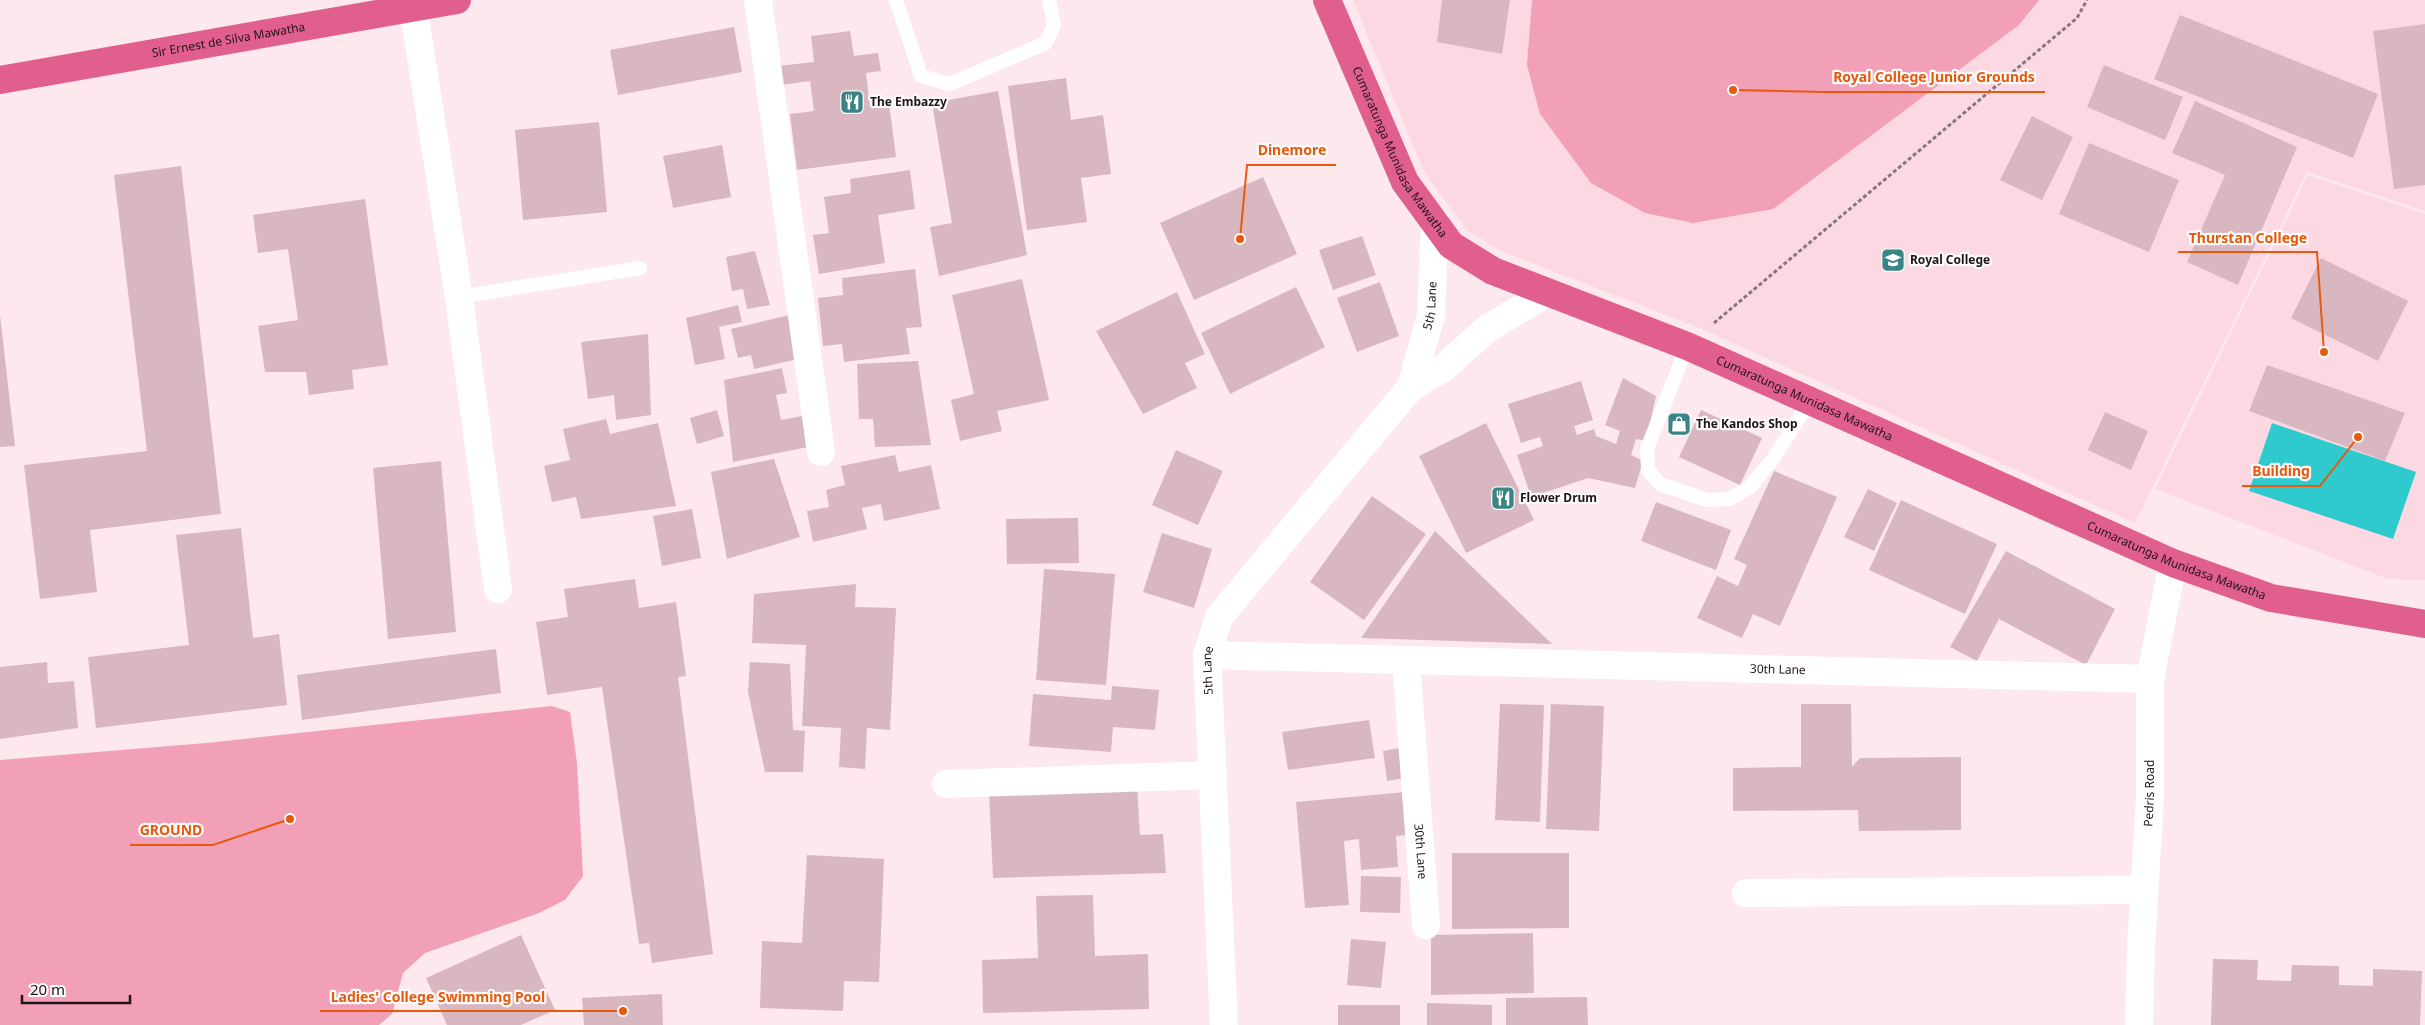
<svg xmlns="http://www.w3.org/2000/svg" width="2425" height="1025" font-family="'Noto Sans',sans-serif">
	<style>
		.built { fill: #fcd9e2 }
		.green { fill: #f29fb8 }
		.water { fill: #2ecacd }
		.building { fill: #d9b7c0 }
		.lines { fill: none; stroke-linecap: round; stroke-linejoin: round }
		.path { stroke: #87777b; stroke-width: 3; stroke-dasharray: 4 2.5; stroke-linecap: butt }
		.lane { stroke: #fff; stroke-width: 14 }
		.street { stroke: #fff; stroke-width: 28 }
		.secondary { stroke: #fff; stroke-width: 28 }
		.highway { stroke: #e05f8e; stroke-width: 28 }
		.labels { text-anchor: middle; stroke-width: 4.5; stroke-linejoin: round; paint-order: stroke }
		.street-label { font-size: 12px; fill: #211518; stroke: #fbfbfb }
		.poi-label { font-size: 12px; font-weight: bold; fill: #211518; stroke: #fbfbfb; text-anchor: start }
		.leader { fill: none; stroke: #e8590c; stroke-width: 2 }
		.callout-dot { fill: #e8590c; stroke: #fbfbfb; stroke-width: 2 }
		.callout-label { font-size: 14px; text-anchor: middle; font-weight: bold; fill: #e8590c; stroke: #fbfbfb; stroke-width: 4.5; stroke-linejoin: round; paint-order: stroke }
	</style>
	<rect width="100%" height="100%" fill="#fde8ed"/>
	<path class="built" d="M 1353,0 L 2425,0 L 2425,211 L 2307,172 L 2135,523 L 1695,326 L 1503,252 L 1466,229 L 1424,172 Z
		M 2308,175 L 2425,214 L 2425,580 L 2388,579 L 2155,489 Z"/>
	<path class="green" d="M 1532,0 L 2039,0 L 2019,25 L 1773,209 L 1693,223 L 1645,213 L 1591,183 L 1540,114 L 1527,65 Z
		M 552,706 L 570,712 L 577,763 L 583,876 L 565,900 L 539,913 L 425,953 L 403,973 L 392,1014 L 379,1025 L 0,1025 L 0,760 L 206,743 Z"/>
	<path class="water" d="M 2272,423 L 2416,472 L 2393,539 L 2249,491 Z"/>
	<path class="building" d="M 1442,0 L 1510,0 L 1502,54 L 1437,42 Z
		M 2180,15 L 2378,94 L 2353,158 L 2154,79 Z
		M 2425,24 L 2425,185 L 2394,189 L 2373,31 Z
		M 734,27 L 742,72 L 618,95 L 610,50 Z
		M 850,31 L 854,56 L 878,53 L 881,71 L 866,73 L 870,106 L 889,103 L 896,157 L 797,170 L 790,114 L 814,111 L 810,81 L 781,85 L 778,66 L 814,62 L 811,36 Z
		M 2104,65 L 2183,97 L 2165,140 L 2087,107 Z
		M 1066,78 L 1071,120 L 1103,115 L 1111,174 L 1081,178 L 1087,222 L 1027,230 L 1008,86 Z
		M 998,91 L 1027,255 L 939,276 L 930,227 L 952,223 L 932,103 Z
		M 2195,101 L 2297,147 L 2238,285 L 2187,262 L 2225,175 L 2172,153 Z
		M 2032,116 L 2073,137 L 2042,200 L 2000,180 Z
		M 599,122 L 607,212 L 523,220 L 515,130 Z
		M 2089,143 L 2179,180 L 2149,252 L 2059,214 Z
		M 722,145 L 731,197 L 673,208 L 663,156 Z
		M 181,166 L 221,514 L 90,530 L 97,592 L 40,599 L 24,465 L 147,451 L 114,175 Z
		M 910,170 L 915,209 L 878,215 L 885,263 L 819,274 L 813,235 L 829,233 L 824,197 L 851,193 L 850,179 Z
		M 1263,177 L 1297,254 L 1194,300 L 1160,223 Z
		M 365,199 L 388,365 L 352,370 L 354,389 L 309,395 L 306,372 L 265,372 L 258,326 L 298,320 L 288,249 L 258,253 L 253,215 Z
		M 1362,236 L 1376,275 L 1333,290 L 1319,250 Z
		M 755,251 L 770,305 L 747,309 L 743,289 L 732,291 L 726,257 Z
		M 2321,258 L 2408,301 L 2378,361 L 2291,318 Z
		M 915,269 L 922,327 L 906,328 L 910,354 L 844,362 L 842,344 L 823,346 L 818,298 L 843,295 L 842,278 Z
		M 1022,279 L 1049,400 L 997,411 L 1002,431 L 960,441 L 951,400 L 974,394 L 952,295 Z
		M 1380,282 L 1399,336 L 1357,352 L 1337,298 Z
		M 1296,287 L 1325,347 L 1230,394 L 1201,333 Z
		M 1177,292 L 1205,354 L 1185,363 L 1197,388 L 1143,414 L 1096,331 Z
		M 738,305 L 742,322 L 719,327 L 725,359 L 695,365 L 686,318 Z
		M 0,315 L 15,446 L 0,447 Z
		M 789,315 L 798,359 L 754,369 L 751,355 L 738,358 L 731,329 Z
		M 648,334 L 651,415 L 616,420 L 614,395 L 588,399 L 581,342 Z
		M 918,361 L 931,445 L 875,447 L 873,419 L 859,419 L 857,364 Z
		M 2267,365 L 2405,413 L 2385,461 L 2249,411 Z
		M 782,368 L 787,393 L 776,395 L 781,420 L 802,416 L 808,447 L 733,462 L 724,380 Z
		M 1623,378 L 1656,396 L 1646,441 L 1636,439 L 1631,455 L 1643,461 L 1635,488 L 1588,478 L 1531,497 L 1517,455 L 1543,446 L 1540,437 L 1521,443 L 1508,404 L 1581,381 L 1593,420 L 1574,426 L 1577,435 L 1594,429 L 1596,436 L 1616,444 L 1620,431 L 1605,425 Z
		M 717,410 L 724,436 L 697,444 L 690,418 Z
		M 1701,410 L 1762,438 L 1740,485 L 1679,457 Z
		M 2105,412 L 2148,431 L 2131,470 L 2088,450 Z
		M 606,419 L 610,434 L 658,423 L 676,506 L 581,519 L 576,497 L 552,502 L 544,466 L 570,460 L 563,429 Z
		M 1486,423 L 1534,520 L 1466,553 L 1419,456 Z
		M 1176,450 L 1223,471 L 1198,525 L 1152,505 Z
		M 895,455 L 899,472 L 931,465 L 940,509 L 884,521 L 881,504 L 862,508 L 867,529 L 813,542 L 807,511 L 829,507 L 826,490 L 845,485 L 841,466 Z
		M 774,459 L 800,537 L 727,559 L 711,472 Z
		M 441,461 L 456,632 L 388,639 L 373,468 Z
		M 1774,471 L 1837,497 L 1780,626 L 1753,614 L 1742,638 L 1697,618 L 1717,576 L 1738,586 L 1747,565 L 1734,559 Z
		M 1868,489 L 1897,503 L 1874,551 L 1844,537 Z
		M 1372,496 L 1426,534 L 1364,620 L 1310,582 Z
		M 1901,500 L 1997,544 L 1965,614 L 1869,570 Z
		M 1656,502 L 1731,530 L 1716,570 L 1641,541 Z
		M 692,509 L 701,558 L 662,566 L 653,516 Z
		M 1078,518 L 1079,563 L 1007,564 L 1006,519 Z
		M 241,528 L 253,638 L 279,634 L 287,705 L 96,728 L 88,657 L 189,645 L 176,535 Z
		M 1435,531 L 1552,644 L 1361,638 Z
		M 1162,533 L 1212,549 L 1194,608 L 1143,592 Z
		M 2006,551 L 2115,609 L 2086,665 L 1999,619 L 1977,661 L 1950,647 Z
		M 1044,569 L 1115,574 L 1106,685 L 1036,680 Z
		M 635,579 L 639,608 L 676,602 L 686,676 L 678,677 L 713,954 L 652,963 L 649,943 L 639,944 L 602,687 L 547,695 L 536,622 L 568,617 L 564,589 Z
		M 856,584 L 855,607 L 896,608 L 890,730 L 867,728 L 865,769 L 839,767 L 841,728 L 802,726 L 806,645 L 752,643 L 754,594 Z
		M 496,649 L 501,693 L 302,720 L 297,675 Z
		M 47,662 L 48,683 L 74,681 L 78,728 L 0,739 L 0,667 Z
		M 750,662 L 790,664 L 793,730 L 805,731 L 803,772 L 765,772 L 748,692 Z
		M 1112,686 L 1159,690 L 1155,730 L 1113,727 L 1111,752 L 1029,746 L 1033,694 L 1111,700 Z
		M 1500,704 L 1544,705 L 1540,822 L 1495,820 Z
		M 1551,704 L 1604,706 L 1599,831 L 1546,829 Z
		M 1801,704 L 1851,704 L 1852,767 L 1860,758 L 1961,757 L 1961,830 L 1859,831 L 1858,810 L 1733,811 L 1733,768 L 1801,767 Z
		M 1369,720 L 1375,758 L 1288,770 L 1282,732 Z
		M 1406,747 L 1411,777 L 1387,781 L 1383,751 Z
		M 1137,784 L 1140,835 L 1163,834 L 1166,873 L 993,878 L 989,792 Z
		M 1406,792 L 1409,835 L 1396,836 L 1398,867 L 1361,870 L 1359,839 L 1344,841 L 1349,905 L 1305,908 L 1296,802 Z
		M 1452,853 L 1569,853 L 1569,928 L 1452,929 Z
		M 807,855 L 884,859 L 879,982 L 844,981 L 843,1011 L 760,1008 L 762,941 L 802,943 Z
		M 1361,876 L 1401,877 L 1400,913 L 1360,912 Z
		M 1093,895 L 1095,956 L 1148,954 L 1149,1009 L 983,1013 L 982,960 L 1038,958 L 1036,896 Z
		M 1533,933 L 1534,993 L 1431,995 L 1431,935 Z
		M 521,935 L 555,1010 L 521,1025 L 447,1025 L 426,978 Z
		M 1351,939 L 1386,942 L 1381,988 L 1347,985 Z
		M 2213,959 L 2258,960 L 2257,980 L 2291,981 L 2292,965 L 2339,966 L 2339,985 L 2373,986 L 2373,969 L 2422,971 L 2420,1025 L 2211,1025 Z
		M 662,994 L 663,1025 L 584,1025 L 582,998 Z
		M 1587,997 L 1588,1025 L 1506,1025 L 1506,998 Z
		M 1427,1003 L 1492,1005 L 1492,1025 L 1427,1025 Z
		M 1338,1005 L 1400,1005 L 1400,1025 L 1338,1025 Z"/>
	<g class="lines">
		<path class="path" d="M 1714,323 L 2077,18 L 2087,0"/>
		<path class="lane" d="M 896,0 L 921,76 L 950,84 L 1046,43 L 1054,25 L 1049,0
			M 459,297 L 640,268
			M 1687,346 L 1647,449 L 1648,470 L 1660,484 L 1707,500 L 1730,499 L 1750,487 L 1773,459 L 1810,401"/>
		<g class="street">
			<path d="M 758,0 L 821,452"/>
			<path d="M 413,6 L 459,297 L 498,589"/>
			<path id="s1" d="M 1207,655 L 2150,679"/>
			<path id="s2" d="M 1406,660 L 1426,925"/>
			<path d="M 946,784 L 1213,775"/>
			<path d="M 1746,893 L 2145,890"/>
		</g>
		<g class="secondary">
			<path id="s3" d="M 1411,387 L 1431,315 L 1435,222"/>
			<path id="s4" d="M 1224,1025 L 1207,655 L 1219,617 L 1411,387 L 1442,369 L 1487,329 L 1548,292"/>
			<path id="s5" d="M 2139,1025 L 2141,947 L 2150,798 L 2150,679 L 2173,563"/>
		</g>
		<g class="highway">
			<path id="s6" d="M 1327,0 L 1405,182 L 1451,245 L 1493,271 L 1687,346 L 2173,563 L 2271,598 L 2425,624"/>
			<path id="s7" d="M 0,80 L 457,0"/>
		</g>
	</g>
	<defs>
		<g id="restaurant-square" transform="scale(1.25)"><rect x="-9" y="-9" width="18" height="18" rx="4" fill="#3b8485" stroke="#fbfbfb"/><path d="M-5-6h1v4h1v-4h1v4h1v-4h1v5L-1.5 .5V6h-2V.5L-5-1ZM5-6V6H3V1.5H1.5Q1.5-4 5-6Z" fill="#fff"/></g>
		<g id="school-square" transform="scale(1.25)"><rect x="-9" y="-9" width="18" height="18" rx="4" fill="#3b8485" stroke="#fbfbfb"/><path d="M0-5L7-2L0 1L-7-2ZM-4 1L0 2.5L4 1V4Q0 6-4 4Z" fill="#fff"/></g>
		<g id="shop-square" transform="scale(1.25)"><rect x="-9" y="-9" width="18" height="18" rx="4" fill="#3b8485" stroke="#fbfbfb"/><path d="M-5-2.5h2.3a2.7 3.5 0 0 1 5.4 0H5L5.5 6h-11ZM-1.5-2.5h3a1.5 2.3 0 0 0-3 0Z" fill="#fff"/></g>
	</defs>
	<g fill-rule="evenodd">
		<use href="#restaurant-square" x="852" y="102"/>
		<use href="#school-square" x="1893" y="260"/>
		<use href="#shop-square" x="1679" y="424"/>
		<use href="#restaurant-square" x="1503" y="498"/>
	</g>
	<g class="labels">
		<g class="street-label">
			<text dy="4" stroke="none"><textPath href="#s7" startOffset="232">Sir Ernest de Silva Mawatha</textPath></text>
			<text dy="4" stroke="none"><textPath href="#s6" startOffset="169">Cumaratunga Munidasa Mawatha</textPath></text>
			<text dy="4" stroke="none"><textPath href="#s3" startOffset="84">5th Lane</textPath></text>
			<text dy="4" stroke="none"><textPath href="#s6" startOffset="662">Cumaratunga Munidasa Mawatha</textPath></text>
			<text dy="4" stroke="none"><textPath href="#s6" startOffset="1068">Cumaratunga Munidasa Mawatha</textPath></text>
			<text dy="4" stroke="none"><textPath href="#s1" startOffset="571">30th Lane</textPath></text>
			<text dy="4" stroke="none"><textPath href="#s4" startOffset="355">5th Lane</textPath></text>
			<text dy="4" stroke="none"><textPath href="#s5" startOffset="232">Pedris Road</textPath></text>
			<text dy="4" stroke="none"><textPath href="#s2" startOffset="192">30th Lane</textPath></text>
		</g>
		<g class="poi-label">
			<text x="870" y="106">The Embazzy</text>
			<text x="1910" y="264">Royal College</text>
			<text x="1696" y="428">The Kandos Shop</text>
			<text x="1520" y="502">Flower Drum</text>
		</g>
	</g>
	<path class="leader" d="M1733 90L1823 92H2045M1240 239L1247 165H1336M2324 352L2317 252H2178M2358 437L2320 486H2242M290 819L213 845H130M623 1011L555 1011H320"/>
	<g class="callout-dot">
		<circle cx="1733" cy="90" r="5"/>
		<circle cx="1240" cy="239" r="5"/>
		<circle cx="2324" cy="352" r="5"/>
		<circle cx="2358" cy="437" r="5"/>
		<circle cx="290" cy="819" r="5"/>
		<circle cx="623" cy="1011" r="5"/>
	</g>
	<g class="callout-label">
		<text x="1934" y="82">Royal College Junior Grounds</text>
		<text x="1292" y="155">Dinemore</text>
		<text x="2248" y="243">Thurstan College</text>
		<text x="2281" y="476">Building</text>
		<text x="171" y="835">GROUND</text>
		<text x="438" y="1002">Ladies' College Swimming Pool</text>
	</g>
	<path d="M22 995v8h108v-8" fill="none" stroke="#211518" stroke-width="2.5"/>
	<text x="30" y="995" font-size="15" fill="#211518" stroke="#fbfbfb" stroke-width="4" paint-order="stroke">20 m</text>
</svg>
